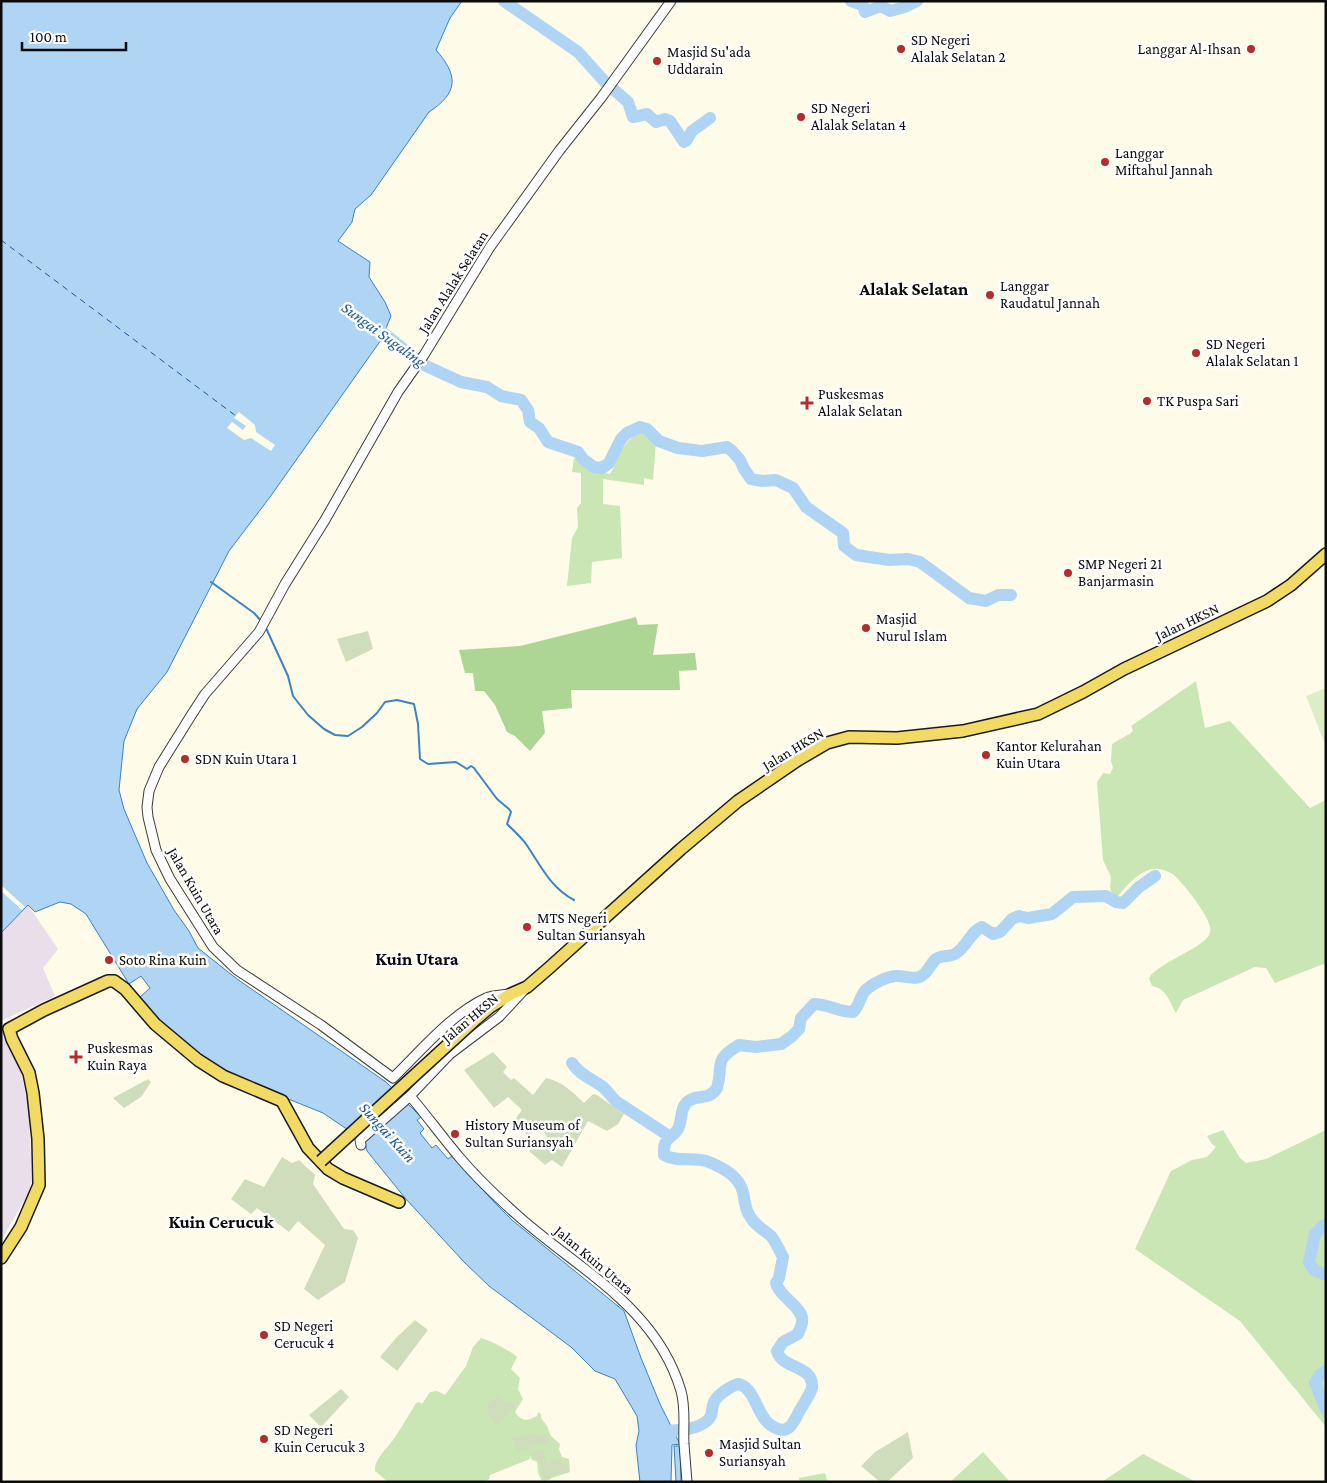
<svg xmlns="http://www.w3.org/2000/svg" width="1327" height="1483" font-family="'Crimson Pro',serif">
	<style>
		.industrial { fill: #e9dee9 }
		.green { fill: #cae6b5 }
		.forest { fill: #add695 }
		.cemetery { fill: #d0ddbc }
		.pitch { fill: #ddeec6 }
		.water { fill: #b0d4f3; stroke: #3a83c6 }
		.pier { fill: #fefce9 }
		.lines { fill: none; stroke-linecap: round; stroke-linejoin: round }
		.stream { stroke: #3a83c6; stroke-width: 2 }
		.river { stroke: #b0d4f3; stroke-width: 12 }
		.ferry { stroke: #1b5695; stroke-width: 1; stroke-dasharray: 6 5; stroke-linecap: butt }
		.minor-casing { stroke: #3d3d3d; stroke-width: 11 }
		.major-casing { stroke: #1b1b1b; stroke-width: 14 }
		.minor { stroke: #fff; stroke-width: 9 }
		.major { stroke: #f2db64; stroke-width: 11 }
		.major-bridge-casing { stroke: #1b1b1b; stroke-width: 14; stroke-linecap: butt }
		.major-bridge { stroke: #f2db64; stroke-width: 11 }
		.poi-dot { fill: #b32e2a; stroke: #fff; stroke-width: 2 }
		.labels { text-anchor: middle; stroke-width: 5; stroke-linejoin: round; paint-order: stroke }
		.poi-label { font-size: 15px; fill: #0a0a0a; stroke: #fff; text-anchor: start }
		.street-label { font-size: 15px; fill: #0a0a0a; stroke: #fff }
		.water-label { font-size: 16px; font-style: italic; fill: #1b5695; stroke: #fff }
		.quarter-label { font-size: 18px; font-weight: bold; fill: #0a0a0a; stroke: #fff }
	</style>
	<rect width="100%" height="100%" fill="#fefce9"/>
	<path class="industrial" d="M 28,905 L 58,949 L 43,968 L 55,996 L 1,1021 L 1,933 Z
		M 1,1033 L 21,1072 L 29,1111 L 31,1160 L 31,1182 L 29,1192 L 1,1241 Z"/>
	<path class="green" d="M 646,431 L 656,442 L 653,480 L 644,478 L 644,485 L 603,479 L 603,504 L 620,506 L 622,558 L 592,562 L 591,583 L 567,586 L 572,538 L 578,527 L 577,508 L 581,503 L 581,473 L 572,472 L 574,458 L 593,471 L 610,474 C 620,458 625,433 646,431 Z
		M 1196,681 L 1205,728 L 1230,721 L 1310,808 L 1326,800 L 1326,963 L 1275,983 L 1266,968 L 1255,967 L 1183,1000 L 1176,1013 C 1169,1001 1167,989 1152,986 L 1149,978 C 1160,961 1205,948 1210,933 C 1214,920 1184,885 1174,875 C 1171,873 1165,870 1160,869 C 1143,866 1126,885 1117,898 L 1113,897 L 1110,887 L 1111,877 L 1103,860 L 1097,782 L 1103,773 L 1110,774 L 1113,768 L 1111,761 L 1112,744 L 1131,733 L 1133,730 L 1131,726 Z
		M 1223,1130 L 1240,1158 L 1246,1163 L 1266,1159 L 1326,1130 L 1326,1427 L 1240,1321 L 1135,1249 L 1171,1171 L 1192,1160 L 1207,1157 L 1216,1147 L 1212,1144 L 1207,1136 Z
		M 481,1338 C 489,1340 511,1351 517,1357 L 511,1369 L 520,1378 L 518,1389 L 523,1399 L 515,1412 C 522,1422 527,1421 537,1416 L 538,1412 L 541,1414 L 541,1418 L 547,1426 L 551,1436 L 560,1444 L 559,1449 L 562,1457 L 569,1459 L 570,1472 L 542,1481 L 538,1473 L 537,1462 L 532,1460 L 530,1456 L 530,1459 L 490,1475 L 489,1479 L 485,1482 L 388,1482 L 375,1471 C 374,1458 389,1447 395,1437 C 403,1426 409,1414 416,1403 L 419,1402 L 422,1404 L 430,1392 L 437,1391 L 445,1395 L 466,1366 L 473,1347 Z
		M 983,1452 L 1010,1482 L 950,1482 Z
		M 1143,1454 L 1196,1482 L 1102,1482 Z
		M 825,1473 L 828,1482 L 800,1482 L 799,1478 Z"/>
	<path class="forest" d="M 636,617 L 638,625 L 658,624 L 653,655 L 695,653 L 697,670 L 679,671 L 680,690 L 571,690 L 572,708 L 542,711 L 545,733 L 530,751 L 515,736 L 507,732 L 495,705 L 484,691 L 475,691 L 473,673 L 465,673 L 459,650 L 520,646 Z"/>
	<path class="cemetery" d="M 368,631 L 373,649 L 346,662 L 337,639 Z
		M 493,1052 L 507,1067 L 503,1072 L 511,1080 L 514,1078 L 533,1095 L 546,1078 C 561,1081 573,1092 584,1103 L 593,1094 L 597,1095 L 624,1114 L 618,1124 L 607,1131 L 588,1121 L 562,1167 L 552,1160 L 545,1165 L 529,1151 L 547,1137 L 541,1127 L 527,1136 L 523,1126 L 516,1118 L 522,1110 L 508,1097 L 494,1108 L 464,1070 Z
		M 148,1079 L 151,1082 L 141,1097 L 124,1108 L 113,1098 Z
		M 282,1157 L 292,1163 L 299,1160 L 315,1175 L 313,1184 L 344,1229 L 353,1230 L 358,1238 L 345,1282 L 318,1300 L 304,1289 L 325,1245 L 298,1221 L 289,1232 L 257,1208 L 251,1214 L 231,1199 L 245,1179 L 264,1187 Z
		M 415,1320 L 428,1330 L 397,1371 L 380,1357 L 396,1338 Z
		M 341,1389 L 349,1397 L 321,1427 L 309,1415 Z
		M 499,1396 L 505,1401 L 514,1402 L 516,1407 L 507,1412 L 509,1415 L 496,1425 L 488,1414 L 488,1403 Z
		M 908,1432 L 913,1458 L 887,1482 L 880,1482 L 861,1466 L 875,1452 Z
		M 534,1433 L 536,1436 L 547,1433 L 550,1441 L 517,1452 L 512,1438 Z
		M 543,1449 L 546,1462 L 560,1459 L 561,1463 L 566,1462 L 569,1472 L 551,1476 L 551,1479 L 544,1481 L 539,1459 L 533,1459 L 532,1452 Z"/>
	<path class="pitch" d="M 1326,688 L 1326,747 L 1306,696 Z"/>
	<path class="water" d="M 1,1 L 462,1 L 450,18 L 436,50 C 459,76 458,93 429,112 L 371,195 L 355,209 L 352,222 L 338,241 L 370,262 L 369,277 L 385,302 L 391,316 L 381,340 L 270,497 L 229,551 L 167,672 L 137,709 L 124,741 L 119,790 L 124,809 L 147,863 L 174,910 L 189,931 L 198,948 L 237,979 L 386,1082 L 421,1117 L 417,1120 L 424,1129 L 420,1133 L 432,1148 L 436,1145 L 448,1159 L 452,1156 L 495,1203 L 512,1220 L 624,1311 L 641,1358 L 660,1404 L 680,1444 L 672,1445 L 671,1482 L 640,1482 L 636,1445 L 639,1431 L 637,1416 L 615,1379 L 595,1371 L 571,1347 L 489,1286 L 464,1262 L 405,1198 L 367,1151 L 365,1144 L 357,1136 L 323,1113 L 219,1071 L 172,1035 L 139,998 L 150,988 L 141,976 L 129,984 L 86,914 L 71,904 L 60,902 L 35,912 L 28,905 L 1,933 Z
		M 674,1446 L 680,1446 L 681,1482 L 676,1482 Z"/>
	<path class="pier" d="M 239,412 L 255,425 L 256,432 L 275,445 L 271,451 L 251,438 L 244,440 L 227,428 L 232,422 L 243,430 L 246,426 L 234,418 Z
		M 1,885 L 25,907 L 22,910 L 1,891 Z"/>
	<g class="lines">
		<path class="stream" d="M 211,582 L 254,613 L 262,622
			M 266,628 L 288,676 L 293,696 L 308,715 L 324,729 L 335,735 L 348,736 L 362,727 L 377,713 L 385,702 L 397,700 L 414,704 L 418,724 L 420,759 L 428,764 L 456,762 L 467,769 L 471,766 L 474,768 L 497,799 L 509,809 L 511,812 L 507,824 C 513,830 521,837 526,844 C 541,866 550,887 574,900"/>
		<path class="river" d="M 504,1 L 578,52 L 605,82 L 628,102 L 633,117 C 639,117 642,114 647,114 L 656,122 L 665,119 L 670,121 L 684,142 L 686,141 L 692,131 L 710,118
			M 851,1 L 863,5 L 865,12 L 881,6 L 890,11 L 905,7 L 917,1
			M 371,323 L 422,364 L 461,382 L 487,387 L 501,396 L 521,400 L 528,410 L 530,422 L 539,428 L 548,442 L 578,452 L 583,459 L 594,467 L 602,468 L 609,463 L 621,439 L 627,433 L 640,427 L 647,429 L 659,441 L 678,448 L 702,451 L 727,447 L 732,451 L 740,460 L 744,469 L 751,479 L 762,481 L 776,480 L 793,488 L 806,507 L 843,533 L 844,546 L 856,555 L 889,560 L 908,559 L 920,562 L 969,598 L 986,601 L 998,595 L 1011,595
			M 572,1063 C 579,1074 590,1078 600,1085 C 607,1089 611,1097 617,1102 L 669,1136
			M 1326,1225 L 1324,1225 L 1315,1234 L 1309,1262 L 1314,1270 L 1326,1275
			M 1326,1371 L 1320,1375 L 1315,1383 L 1326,1410
			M 658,1432 C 672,1430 692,1431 704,1423 C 715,1416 710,1411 714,1402 C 717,1395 732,1385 739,1384 C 758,1390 756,1422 778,1429 C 790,1433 794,1421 799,1412 C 803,1404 809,1397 812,1388 C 814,1364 782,1370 777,1351 L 783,1342 L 798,1334 C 799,1330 802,1326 802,1322 C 805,1308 779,1297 776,1283 L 779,1278 L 783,1257 C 779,1250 776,1242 771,1236 C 764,1230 756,1226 751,1218 C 745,1210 745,1202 743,1192 C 739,1176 723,1168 709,1162 C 694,1156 678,1163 664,1155 C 663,1135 671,1140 678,1129 C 683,1120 679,1106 690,1100 C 701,1094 708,1101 717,1088 C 724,1065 712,1061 739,1045 L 756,1047 L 781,1044 L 791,1037 L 799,1029 L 801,1018 L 814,1004 C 828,1004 839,1012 853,1012 C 861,1004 860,994 867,989 C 874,983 886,977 895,976 C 905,975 916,982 924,974 C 929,970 931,963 936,959 C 942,955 949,957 955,954 C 966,948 971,931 982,927 L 993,934 L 1000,932 L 1012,919 L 1019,916 L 1028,918 L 1052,914 L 1073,897 L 1106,896 L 1116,902 L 1123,903 L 1139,887 L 1155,876"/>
		<path class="ferry" d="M 1,240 L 236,416"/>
		<g class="minor-casing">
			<path id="minor" d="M 509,994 C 502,995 493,995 486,998 C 451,1014 420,1052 393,1078 L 321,1025 L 237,970 L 213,947 L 170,879 L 156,850 L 148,817 L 147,807 L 149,791 L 159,767 L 192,714 L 205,694 L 259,632 L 285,584 L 325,520 L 398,392 L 424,355 L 490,247 L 559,151 L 601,98 L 671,1
				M 410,1096 C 427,1116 443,1138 460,1158 C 477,1178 497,1197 516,1214 C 577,1269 656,1306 681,1391 C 686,1409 683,1426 684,1444 C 685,1457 686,1469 687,1482
				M 361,1145 L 360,1140 L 410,1096 L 450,1054 L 499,1017 L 524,990"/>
		</g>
		<g class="major-casing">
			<path id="major" d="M 476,1019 L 490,1007 L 511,994 L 527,987 L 549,968 L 681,849 L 738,801 L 798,760 L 827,743 L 849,737 L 897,738 L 963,731 L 1038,714 L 1083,692 L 1124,669 L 1267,601 L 1291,585 L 1326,554
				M 1,1258 L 21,1227 L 39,1185 L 38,1139 L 33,1093 L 29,1073 L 12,1039 L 9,1029 L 44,1010 L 108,981 L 114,981 L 125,989 L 155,1024 L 198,1060 L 223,1076 L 282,1101 L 308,1148 L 328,1169 L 343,1178 L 399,1202"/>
		</g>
		<use href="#minor" class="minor"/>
		<use href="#major" class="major"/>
		<g class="major-bridge-casing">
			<path id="major-bridge" d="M 321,1161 L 476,1019"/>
		</g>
		<use href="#major-bridge" class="major-bridge"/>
	</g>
	<g class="poi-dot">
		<circle cx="901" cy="49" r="5"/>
		<circle cx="1251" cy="49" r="5"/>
		<circle cx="657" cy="61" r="5"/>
		<circle cx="801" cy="117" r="5"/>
		<circle cx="1105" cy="162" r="5"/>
		<circle cx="990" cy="295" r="5"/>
		<circle cx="1196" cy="353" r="5"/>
		<circle cx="1147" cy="401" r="5"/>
		<path d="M804.5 395.5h5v5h5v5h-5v5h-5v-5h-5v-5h5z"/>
		<circle cx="1068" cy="573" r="5"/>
		<circle cx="866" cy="628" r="5"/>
		<circle cx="986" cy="755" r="5"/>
		<circle cx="185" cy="759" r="5"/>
		<circle cx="527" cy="927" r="5"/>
		<circle cx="109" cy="960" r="5"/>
		<path d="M73.5 1049.5h5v5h5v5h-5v5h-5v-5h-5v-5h5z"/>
		<circle cx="455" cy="1134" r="5"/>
		<circle cx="264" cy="1335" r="5"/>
		<circle cx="264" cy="1439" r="5"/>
		<circle cx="709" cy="1453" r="5"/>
	</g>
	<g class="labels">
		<g class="poi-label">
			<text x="911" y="45">SD Negeri<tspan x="911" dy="17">Alalak Selatan 2</tspan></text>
			<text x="1241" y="54" text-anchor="end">Langgar Al-Ihsan</text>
			<text x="667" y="57">Masjid Su'ada<tspan x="667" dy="17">Uddarain</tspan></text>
			<text x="811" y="113">SD Negeri<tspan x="811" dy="17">Alalak Selatan 4</tspan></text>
			<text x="1115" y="158">Langgar<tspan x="1115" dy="17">Miftahul Jannah</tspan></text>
			<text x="1000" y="291">Langgar<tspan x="1000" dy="17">Raudatul Jannah</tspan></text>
			<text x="1206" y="349">SD Negeri<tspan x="1206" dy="17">Alalak Selatan 1</tspan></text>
			<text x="818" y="399">Puskesmas<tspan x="818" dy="17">Alalak Selatan</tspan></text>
			<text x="1157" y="406">TK Puspa Sari</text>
			<text x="1078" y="569">SMP Negeri 21<tspan x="1078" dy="17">Banjarmasin</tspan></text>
			<text x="876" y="624">Masjid<tspan x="876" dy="17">Nurul Islam</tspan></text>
			<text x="996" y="751">Kantor Kelurahan<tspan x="996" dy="17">Kuin Utara</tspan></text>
			<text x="195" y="764">SDN Kuin Utara 1</text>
			<text x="537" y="923">MTS Negeri<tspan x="537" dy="17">Sultan Suriansyah</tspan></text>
			<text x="119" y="965">Soto Rina Kuin</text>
			<text x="87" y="1053">Puskesmas<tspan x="87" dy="17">Kuin Raya</tspan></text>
			<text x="465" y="1130">History Museum of<tspan x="465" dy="17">Sultan Suriansyah</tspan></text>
			<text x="274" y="1331">SD Negeri<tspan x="274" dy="17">Cerucuk 4</tspan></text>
			<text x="274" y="1435">SD Negeri<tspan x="274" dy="17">Kuin Cerucuk 3</tspan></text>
			<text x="719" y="1449">Masjid Sultan<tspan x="719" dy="17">Suriansyah</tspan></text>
		</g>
		<g class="street-label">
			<text transform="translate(453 282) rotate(-58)" y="5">Jalan Alalak Selatan</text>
			<text transform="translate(1187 622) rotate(-25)" y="5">Jalan HKSN</text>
			<text transform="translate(793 749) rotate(-31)" y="5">Jalan HKSN</text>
			<text transform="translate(196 891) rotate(60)" y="5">Jalan Kuin Utara</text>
			<text transform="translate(470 1018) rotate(-40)" y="5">Jalan HKSN</text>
			<text transform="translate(594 1260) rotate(40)" y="5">Jalan Kuin Utara</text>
		</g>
		<g class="water-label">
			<text transform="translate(384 334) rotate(36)" y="6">Sungai Sugaling</text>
			<text transform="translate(388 1132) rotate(48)" y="6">Sungai Kuin</text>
		</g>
		<g class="quarter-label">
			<text x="914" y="295">Alalak Selatan</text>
			<text x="417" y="965">Kuin Utara</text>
			<text x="221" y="1228">Kuin Cerucuk</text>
		</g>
	</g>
	<rect width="1327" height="1483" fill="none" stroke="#0a0a0a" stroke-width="5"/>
	<path d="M22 42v8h104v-8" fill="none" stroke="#0a0a0a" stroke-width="2.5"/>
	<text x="30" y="42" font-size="15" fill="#0a0a0a" stroke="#ffffff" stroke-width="4" paint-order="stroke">100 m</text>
</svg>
